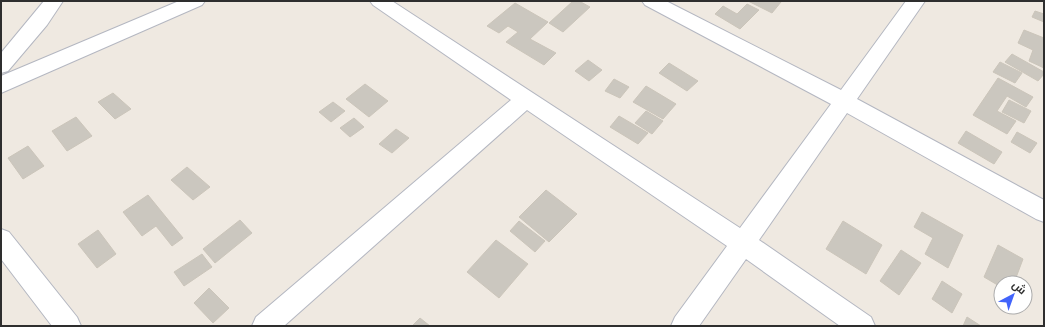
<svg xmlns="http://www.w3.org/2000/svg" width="1045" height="327" font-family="'Public Sans',Cairo,sans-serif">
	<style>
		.building { fill: #cbc7bf; stroke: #cbc5ba }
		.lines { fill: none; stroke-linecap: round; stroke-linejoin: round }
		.street-casing { stroke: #b4b7c1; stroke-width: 2 }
		.street { fill: #fff; fill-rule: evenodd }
	</style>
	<rect width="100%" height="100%" fill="#efe9e1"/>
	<path class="building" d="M 573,1 L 579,1 L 590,7 L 563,32 L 549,23 Z
		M 748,1 L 780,1 L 781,2 L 772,13 Z
		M 515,3 L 548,22 L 530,39 L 556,53 L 544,65 L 506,42 L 518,32 L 508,26 L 499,33 L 487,26 Z
		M 747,4 L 759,10 L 740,29 L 715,14 L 723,6 L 737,14 Z
		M 1035,11 L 1044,14 L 1044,22 L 1032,17 Z
		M 1024,30 L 1044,38 L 1044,68 L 1029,61 L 1033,50 L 1018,43 Z
		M 1012,54 L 1044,72 L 1044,74 L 1038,81 L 1005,62 Z
		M 588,60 L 602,70 L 589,81 L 575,71 Z
		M 1000,62 L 1022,73 L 1015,83 L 993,72 Z
		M 669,63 L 698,81 L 687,91 L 659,73 Z
		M 998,78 L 1033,97 L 1026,107 L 1007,96 L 997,111 L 1016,121 L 1007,134 L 973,115 Z
		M 614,79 L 629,87 L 620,98 L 605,91 Z
		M 365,84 L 388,101 L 369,117 L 346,99 Z
		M 646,86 L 676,104 L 663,119 L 633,102 Z
		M 113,93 L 131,109 L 115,119 L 98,102 Z
		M 1009,100 L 1031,111 L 1024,123 L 1002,112 Z
		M 333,102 L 345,111 L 331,122 L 319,112 Z
		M 646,111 L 663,121 L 652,134 L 635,123 Z
		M 619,116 L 648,133 L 638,144 L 610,127 Z
		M 76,117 L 92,136 L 67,151 L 52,131 Z
		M 354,118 L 364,127 L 350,137 L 340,128 Z
		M 396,129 L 409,138 L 392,153 L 379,144 Z
		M 966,131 L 1002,152 L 994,164 L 958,143 Z
		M 1017,132 L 1037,143 L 1030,153 L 1011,142 Z
		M 28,146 L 44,166 L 23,179 L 8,158 Z
		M 187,167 L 210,187 L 193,200 L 171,180 Z
		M 546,190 L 577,214 L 549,242 L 519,217 Z
		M 148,195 L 183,238 L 172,246 L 156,226 L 142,236 L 123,212 Z
		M 922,212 L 963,235 L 948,268 L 925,254 L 933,238 L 914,227 Z
		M 240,220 L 252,233 L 215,263 L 203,249 Z
		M 519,221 L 545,241 L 535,252 L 510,231 Z
		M 843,221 L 882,245 L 866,274 L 826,249 Z
		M 98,230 L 116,254 L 97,268 L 78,244 Z
		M 496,240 L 528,264 L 499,298 L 467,272 Z
		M 998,245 L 1023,259 L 1014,283 L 1001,283 L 1001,287 L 984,277 Z
		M 901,250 L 921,263 L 899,295 L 880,281 Z
		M 202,254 L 212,267 L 184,286 L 174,272 Z
		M 942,281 L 962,294 L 952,313 L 932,299 Z
		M 209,288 L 229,308 L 213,323 L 194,303 Z
		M 967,317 L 981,326 L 963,326 Z
		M 420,318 L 430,326 L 412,326 Z"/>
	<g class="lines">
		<g class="street-casing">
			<path id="street" d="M 44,1 L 63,1 L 47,25 L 8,71 L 1,73 L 1,53 Z
				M 179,1 L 205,1 L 202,5 L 1,93 L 1,76 Z
				M 370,1 L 392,1 L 740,228 L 831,104 L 645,5 L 642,1 L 666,1 L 841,90 L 906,1 L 925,1 L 857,99 L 1044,200 L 1044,222 L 1036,219 L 847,113 L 759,240 L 871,317 L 875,326 L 840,326 L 746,259 L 699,326 L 671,326 L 675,317 L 727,246 L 527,110 L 284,326 L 252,326 L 256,317 L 511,100 L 373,5 Z
				M 1,229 L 9,232 L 77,317 L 81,326 L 52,326 L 1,259 Z"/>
		</g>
		<use href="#street" class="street"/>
	</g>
	<rect width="1045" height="327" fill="none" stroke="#2e2e2e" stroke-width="4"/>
	<g transform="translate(1013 295) rotate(41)"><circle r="19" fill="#ffffff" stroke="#ababab"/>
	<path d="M0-3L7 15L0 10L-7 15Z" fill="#4264fb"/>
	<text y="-6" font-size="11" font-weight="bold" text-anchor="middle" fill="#2e2e2e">ش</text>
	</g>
</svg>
